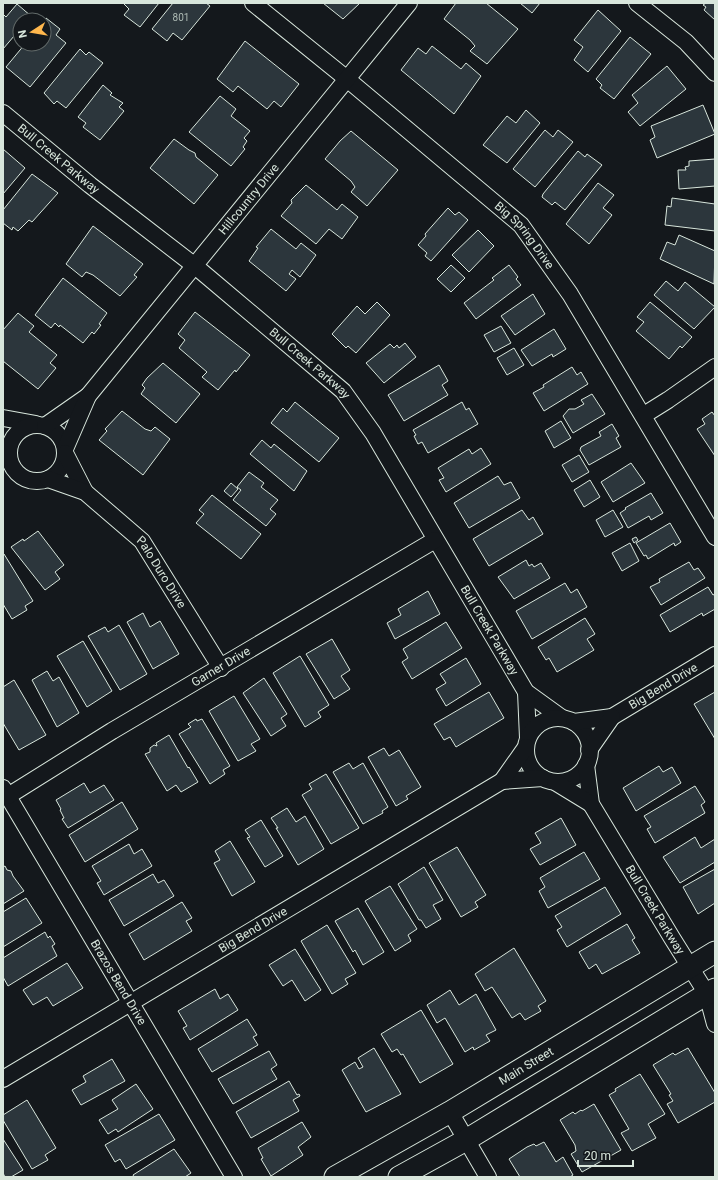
<svg xmlns="http://www.w3.org/2000/svg" width="718" height="1180" font-family="Roboto,sans-serif">
	<style>
		.building { fill: #2c363c; stroke: #d8e6dc }
		.lines { fill: none; stroke-linecap: round; stroke-linejoin: round }
		.minor-casing { stroke: #d8e6dc; stroke-width: 18 }
		.tertiary-casing { stroke: #d8e6dc; stroke-width: 23 }
		.minor { stroke: #14181c; stroke-width: 16 }
		.tertiary { stroke: #14181c; stroke-width: 21 }
		.labels { text-anchor: middle; stroke-width: 3; stroke-linejoin: round; paint-order: stroke }
		.number-label { font-size: 10px; fill: #adbab4 }
		.street-label { font-size: 12px; fill: #d8e6dc; stroke: #14181c }
	</style>
	<rect width="100%" height="100%" fill="#14181c"/>
	<path class="building" d="M 123,3 L 159,3 L 140,27 L 124,15 L 129,9 Z
		M 173,3 L 206,3 L 210,6 L 182,40 L 173,33 L 167,41 L 152,29 Z
		M 323,3 L 360,3 L 343,19 Z
		M 456,3 L 486,3 L 518,29 L 487,64 L 470,51 L 475,46 L 470,40 L 444,19 Z
		M 520,3 L 540,3 L 532,13 Z
		M 706,3 L 715,3 L 715,20 L 704,10 L 706,7 L 703,5 Z
		M 17,4 L 31,16 L 27,20 L 20,20 L 20,29 L 3,49 L 3,14 L 6,17 Z
		M 598,10 L 621,31 L 588,72 L 574,60 L 583,47 L 574,40 Z
		M 46,18 L 60,29 L 56,35 L 66,43 L 30,87 L 6,67 L 25,44 L 44,44 L 44,21 Z
		M 630,37 L 651,54 L 614,99 L 600,88 L 602,85 L 596,79 Z
		M 245,41 L 299,84 L 281,107 L 274,101 L 267,109 L 238,86 L 233,92 L 217,79 Z
		M 432,46 L 461,69 L 466,63 L 481,76 L 454,114 L 401,70 L 418,48 L 426,54 Z
		M 80,49 L 86,55 L 89,52 L 103,63 L 66,108 L 57,101 L 54,104 L 44,93 Z
		M 667,66 L 686,89 L 640,126 L 628,112 L 638,103 L 632,95 Z
		M 103,85 L 112,93 L 110,95 L 123,103 L 119,107 L 124,111 L 100,140 L 83,127 L 86,123 L 78,117 Z
		M 220,96 L 236,109 L 231,116 L 250,131 L 244,138 L 247,141 L 243,147 L 245,149 L 231,166 L 189,132 Z
		M 703,105 L 715,134 L 657,158 L 650,140 L 655,137 L 651,126 Z
		M 526,110 L 540,123 L 507,163 L 483,145 L 507,116 L 516,123 Z
		M 545,130 L 553,137 L 558,130 L 573,142 L 535,187 L 513,169 Z
		M 351,131 L 398,170 L 367,206 L 351,192 L 355,187 L 351,181 L 325,159 L 340,141 Z
		M 174,139 L 189,150 L 195,153 L 196,157 L 218,175 L 194,204 L 150,168 Z
		M 3,149 L 25,168 L 3,194 Z
		M 578,151 L 585,157 L 587,154 L 602,165 L 565,210 L 555,202 L 552,205 L 542,197 L 543,194 Z
		M 715,159 L 715,186 L 679,189 L 678,170 L 686,170 L 685,167 L 689,166 L 689,161 Z
		M 32,174 L 58,193 L 32,222 L 29,220 L 18,231 L 13,227 L 12,230 L 3,223 L 3,210 Z
		M 598,183 L 614,195 L 603,208 L 612,215 L 589,244 L 566,224 Z
		M 306,185 L 337,210 L 342,204 L 358,217 L 342,239 L 329,229 L 316,244 L 281,216 L 292,203 L 291,200 Z
		M 672,198 L 715,204 L 715,231 L 665,225 L 667,206 L 671,207 Z
		M 448,208 L 455,215 L 459,212 L 468,220 L 431,261 L 425,256 L 427,253 L 418,245 L 426,236 L 425,234 Z
		M 93,226 L 143,264 L 134,275 L 137,277 L 120,296 L 93,275 L 86,272 L 82,277 L 66,264 Z
		M 271,229 L 296,249 L 301,243 L 316,255 L 300,277 L 292,270 L 289,274 L 296,279 L 286,291 L 249,261 L 258,248 L 256,247 Z
		M 478,230 L 494,246 L 469,272 L 452,255 Z
		M 679,235 L 715,251 L 714,284 L 660,259 L 667,242 L 675,245 Z
		M 451,265 L 465,278 L 451,292 L 437,279 Z
		M 509,265 L 518,277 L 516,279 L 521,285 L 476,319 L 464,303 L 494,280 L 492,278 Z
		M 63,278 L 107,313 L 99,324 L 101,325 L 94,334 L 92,332 L 83,343 L 60,325 L 59,327 L 55,323 L 51,328 L 35,315 Z
		M 666,281 L 678,291 L 685,282 L 715,307 L 694,329 L 654,295 Z
		M 533,294 L 545,314 L 515,335 L 501,316 Z
		M 377,302 L 390,315 L 356,353 L 348,346 L 346,348 L 332,334 L 357,306 L 365,314 Z
		M 650,302 L 692,337 L 682,348 L 680,346 L 669,359 L 636,331 L 644,322 L 637,317 Z
		M 195,312 L 250,355 L 236,372 L 235,370 L 218,390 L 202,377 L 207,372 L 179,348 L 185,340 L 178,334 Z
		M 18,313 L 34,326 L 29,332 L 57,355 L 50,363 L 56,368 L 38,389 L 3,361 L 3,330 Z
		M 501,326 L 511,343 L 494,352 L 484,335 Z
		M 554,329 L 566,349 L 553,357 L 552,354 L 532,366 L 521,350 Z
		M 405,343 L 416,357 L 384,383 L 366,363 L 390,344 L 394,348 L 397,345 L 399,348 Z
		M 514,348 L 524,365 L 507,375 L 497,358 Z
		M 163,363 L 200,394 L 176,423 L 141,394 L 145,388 L 142,385 L 147,378 Z
		M 439,365 L 448,381 L 442,385 L 448,395 L 404,421 L 388,395 Z
		M 572,367 L 577,375 L 581,372 L 588,384 L 544,411 L 533,393 L 544,387 L 543,385 Z
		M 592,394 L 605,414 L 573,433 L 563,416 L 569,409 L 575,409 L 584,404 L 581,400 Z
		M 295,402 L 339,438 L 319,462 L 271,423 L 283,408 L 287,412 Z
		M 462,402 L 466,410 L 469,408 L 478,424 L 428,453 L 422,442 L 418,444 L 414,436 L 416,435 L 413,430 Z
		M 122,411 L 145,429 L 151,431 L 155,427 L 170,439 L 143,475 L 99,440 L 107,431 L 105,429 Z
		M 712,412 L 715,416 L 715,456 L 697,429 L 705,424 L 702,419 Z
		M 561,421 L 571,438 L 554,448 L 545,431 Z
		M 612,424 L 619,436 L 616,438 L 621,447 L 589,465 L 580,450 L 581,447 L 601,436 L 599,432 Z
		M 262,440 L 271,448 L 274,444 L 307,471 L 294,491 L 250,454 Z
		M 481,448 L 491,464 L 446,492 L 439,480 L 444,478 L 438,468 L 469,449 L 472,454 Z
		M 579,455 L 589,472 L 572,482 L 562,465 Z
		M 631,463 L 645,483 L 613,502 L 601,482 Z
		M 249,472 L 264,483 L 261,487 L 278,500 L 270,509 L 276,514 L 266,526 L 233,500 L 241,490 L 237,487 Z
		M 498,476 L 504,485 L 511,482 L 520,498 L 469,528 L 454,503 Z
		M 590,480 L 600,497 L 584,507 L 574,490 Z
		M 231,483 L 238,489 L 231,497 L 224,491 Z
		M 651,493 L 663,513 L 651,520 L 649,516 L 628,528 L 620,513 L 626,509 L 625,508 Z
		M 212,495 L 261,534 L 241,559 L 196,523 L 204,514 L 199,510 Z
		M 522,510 L 529,520 L 533,517 L 543,534 L 489,566 L 473,539 Z
		M 613,510 L 623,527 L 605,537 L 596,520 Z
		M 670,523 L 681,542 L 675,546 L 674,543 L 648,559 L 646,555 L 644,556 L 636,543 Z
		M 38,531 L 64,565 L 55,572 L 60,579 L 45,590 L 11,547 L 23,539 L 24,541 Z
		M 636,537 L 638,540 L 634,543 L 632,539 Z
		M 630,543 L 639,561 L 622,571 L 612,553 Z
		M 3,554 L 4,554 L 33,601 L 25,606 L 27,610 L 12,619 L 3,604 Z
		M 526,560 L 529,566 L 532,564 L 534,567 L 541,563 L 550,578 L 514,599 L 498,577 Z
		M 689,562 L 694,570 L 698,568 L 705,578 L 661,605 L 650,587 L 660,582 L 659,579 Z
		M 565,583 L 571,593 L 577,589 L 587,607 L 532,639 L 516,611 Z
		M 708,587 L 713,595 L 715,594 L 715,609 L 703,616 L 702,613 L 670,632 L 660,615 Z
		M 428,591 L 440,614 L 395,639 L 387,623 L 401,615 L 398,609 Z
		M 143,613 L 150,627 L 160,621 L 179,654 L 153,669 L 127,622 Z
		M 585,618 L 595,634 L 587,639 L 594,650 L 557,672 L 549,658 L 546,660 L 538,647 Z
		M 446,622 L 462,648 L 412,679 L 402,662 L 408,658 L 403,649 Z
		M 119,625 L 147,674 L 120,690 L 88,636 L 105,627 L 108,632 Z
		M 332,639 L 350,670 L 341,676 L 350,689 L 334,699 L 306,654 Z
		M 83,641 L 112,691 L 87,707 L 57,656 Z
		M 300,656 L 329,705 L 318,712 L 321,717 L 305,727 L 273,673 Z
		M 466,658 L 481,684 L 446,706 L 436,689 L 446,683 L 440,674 Z
		M 47,671 L 53,681 L 59,677 L 79,713 L 57,727 L 32,680 Z
		M 264,678 L 287,714 L 281,718 L 286,726 L 271,736 L 243,693 Z
		M 14,680 L 46,735 L 19,750 L 3,723 L 3,687 Z
		M 489,692 L 504,718 L 456,747 L 450,737 L 444,740 L 434,724 Z
		M 715,692 L 715,739 L 694,704 Z
		M 234,696 L 260,739 L 251,744 L 256,751 L 238,761 L 209,711 Z
		M 196,719 L 197,721 L 202,719 L 230,766 L 223,770 L 225,774 L 210,784 L 179,734 L 191,727 L 188,724 Z
		M 169,735 L 188,768 L 189,767 L 198,782 L 181,792 L 176,785 L 167,791 L 145,754 L 150,752 L 150,748 L 154,745 L 157,746 L 156,743 Z
		M 384,748 L 389,756 L 399,750 L 421,787 L 406,796 L 408,799 L 396,806 L 368,757 Z
		M 349,763 L 353,769 L 363,763 L 388,807 L 382,811 L 383,813 L 363,824 L 333,772 Z
		M 659,766 L 663,772 L 672,767 L 681,783 L 636,811 L 623,788 Z
		M 326,774 L 359,828 L 331,844 L 302,795 L 312,789 L 309,784 Z
		M 84,783 L 90,793 L 104,785 L 114,800 L 68,828 L 62,819 L 64,818 L 60,810 L 61,809 L 56,800 Z
		M 695,786 L 705,802 L 701,805 L 705,813 L 655,843 L 647,829 L 651,827 L 644,816 Z
		M 122,802 L 138,829 L 85,862 L 69,835 Z
		M 287,808 L 296,822 L 305,816 L 324,849 L 298,865 L 276,828 L 278,828 L 271,818 Z
		M 561,818 L 576,845 L 540,865 L 530,849 L 541,843 L 535,833 Z
		M 261,820 L 283,856 L 265,867 L 247,838 L 250,837 L 245,830 Z
		M 695,837 L 701,848 L 715,839 L 715,862 L 680,883 L 663,857 Z
		M 230,841 L 255,882 L 232,896 L 214,863 L 220,860 L 215,851 Z
		M 129,844 L 134,854 L 142,849 L 152,866 L 104,895 L 97,883 L 101,881 L 92,866 Z
		M 457,847 L 486,895 L 475,902 L 478,907 L 461,917 L 429,863 Z
		M 584,852 L 600,879 L 548,908 L 539,891 L 545,887 L 540,878 Z
		M 5,866 L 7,870 L 11,871 L 13,876 L 24,891 L 3,904 L 3,867 Z
		M 424,867 L 443,900 L 433,905 L 441,919 L 426,928 L 421,920 L 419,920 L 398,884 Z
		M 715,869 L 715,903 L 698,914 L 683,887 Z
		M 153,874 L 158,883 L 164,880 L 174,896 L 124,926 L 109,900 Z
		M 390,886 L 417,929 L 408,935 L 411,941 L 395,951 L 365,901 Z
		M 605,887 L 621,914 L 567,947 L 557,930 L 562,927 L 555,916 Z
		M 26,898 L 42,923 L 3,947 L 3,912 Z
		M 182,902 L 192,918 L 186,921 L 192,931 L 144,960 L 129,934 Z
		M 358,908 L 384,952 L 363,965 L 355,950 L 353,952 L 335,921 Z
		M 627,924 L 635,938 L 632,940 L 640,953 L 602,974 L 596,964 L 589,969 L 579,952 Z
		M 327,925 L 356,973 L 345,979 L 348,984 L 332,994 L 301,941 Z
		M 45,932 L 48,938 L 50,936 L 55,944 L 52,946 L 57,956 L 8,986 L 3,977 L 3,958 Z
		M 514,948 L 546,1001 L 538,1006 L 541,1011 L 525,1020 L 520,1013 L 512,1018 L 492,987 L 485,991 L 475,974 Z
		M 295,949 L 321,990 L 305,1001 L 292,980 L 283,986 L 269,965 Z
		M 67,963 L 83,988 L 53,1006 L 47,997 L 33,1005 L 23,990 Z
		M 215,989 L 220,999 L 228,994 L 238,1010 L 190,1040 L 183,1028 L 187,1026 L 178,1011 Z
		M 450,990 L 459,1005 L 476,994 L 496,1030 L 486,1035 L 490,1041 L 474,1050 L 473,1047 L 465,1052 L 445,1018 L 437,1023 L 427,1005 Z
		M 421,1010 L 453,1064 L 420,1083 L 403,1054 L 401,1055 L 397,1049 L 392,1052 L 381,1034 Z
		M 247,1019 L 257,1035 L 253,1037 L 258,1045 L 212,1072 L 198,1049 Z
		M 374,1048 L 401,1094 L 366,1112 L 342,1070 L 355,1062 L 359,1069 L 363,1067 L 358,1058 Z
		M 688,1048 L 715,1093 L 715,1102 L 678,1123 L 667,1104 L 673,1101 L 669,1095 L 671,1094 L 653,1065 L 673,1053 L 675,1055 Z
		M 269,1051 L 277,1065 L 271,1069 L 277,1079 L 233,1104 L 218,1079 Z
		M 112,1059 L 125,1081 L 81,1105 L 72,1090 L 86,1082 L 83,1076 Z
		M 640,1074 L 665,1114 L 648,1124 L 656,1138 L 632,1151 L 621,1133 L 629,1129 L 609,1095 L 616,1091 L 615,1089 Z
		M 289,1081 L 297,1095 L 299,1094 L 300,1096 L 293,1100 L 299,1111 L 251,1138 L 236,1112 Z
		M 136,1084 L 153,1109 L 118,1132 L 116,1129 L 108,1134 L 99,1120 L 118,1109 L 112,1100 Z
		M 27,1100 L 56,1148 L 45,1155 L 48,1160 L 32,1169 L 3,1120 L 3,1115 Z
		M 594,1104 L 621,1150 L 582,1172 L 571,1154 L 576,1151 L 575,1145 L 560,1120 L 573,1112 L 575,1114 L 581,1110 L 582,1111 Z
		M 159,1114 L 175,1140 L 126,1169 L 120,1159 L 115,1162 L 105,1145 Z
		M 302,1122 L 311,1137 L 298,1147 L 303,1155 L 271,1176 L 261,1159 L 263,1158 L 258,1148 Z
		M 3,1139 L 23,1170 L 11,1177 L 5,1177 L 3,1173 Z
		M 544,1142 L 556,1162 L 563,1157 L 573,1175 L 570,1177 L 520,1177 L 509,1159 L 527,1147 L 534,1144 L 536,1146 Z
		M 174,1149 L 191,1173 L 185,1177 L 134,1177 L 133,1175 Z"/>
	<g class="lines">
		<g class="minor-casing">
			<g id="minor">
				<path id="s1" d="M 253,3 L 347,79 L 521,225 L 570,294 L 715,537"/>
				<path d="M 637,3 L 686,42 L 715,73"/>
				<path id="s2" d="M 3,113 L 90,185 L 195,266 L 343,391 L 373,433 L 526,692 L 562,718"/>
				<path d="M 644,415 L 668,400 L 715,367"/>
				<path d="M 3,418 L 36,424"/>
				<circle cx="37" cy="453" r="28"/>
				<path d="M 45,426 L 88,396"/>
				<path id="s3" d="M 65,449 L 88,396 L 409,3"/>
				<path d="M 65,453 L 85,492"/>
				<path id="s4" d="M 48,479 L 85,492 L 142,541 L 221,668"/>
				<path d="M 526,692 L 528,738"/>
				<circle cx="558" cy="750" r="32"/>
				<path id="s5" d="M 574,722 L 612,717 L 715,655"/>
				<path d="M 589,750 L 612,717"/>
				<path id="s6" d="M 586,765 L 591,804 L 672,938 L 707,994 L 715,1003"/>
				<path d="M 502,781 L 543,778"/>
				<path d="M 555,782 L 591,804"/>
				<path id="s7" d="M 3,788 L 234,1177"/>
				<path id="s8" d="M 8,796 L 112,731 L 435,540"/>
				<path d="M 707,994 L 715,1024"/>
				<path id="s9" d="M 3,1079 L 502,781 L 526,747"/>
				<path d="M 450,1112 L 488,1177"/>
			</g>
		</g>
		<g class="tertiary-casing">
			<g id="tertiary">
				<path id="s10" d="M 335,1177 L 450,1112 L 715,952"/>
				<path d="M 399,1177 L 466,1140 L 715,989"/>
			</g>
		</g>
		<use href="#minor" class="minor"/>
		<use href="#tertiary" class="tertiary"/>
	</g>
	<g class="labels">
		<g class="number-label">
			<text x="181" y="21">801</text>
		</g>
		<g class="street-label">
			<text dy="4" stroke="none"><textPath href="#s2" startOffset="72">Bull Creek Parkway</textPath></text>
			<text dy="4" stroke="none"><textPath href="#s3" startOffset="312">Hillcountry Drive</textPath></text>
			<text dy="4" stroke="none"><textPath href="#s1" startOffset="358">Big Spring Drive</textPath></text>
			<text dy="4" stroke="none"><textPath href="#s2" startOffset="396">Bull Creek Parkway</textPath></text>
			<text dy="4" stroke="none"><textPath href="#s4" startOffset="151">Palo Duro Drive</textPath></text>
			<text dy="4" stroke="none"><textPath href="#s2" startOffset="720">Bull Creek Parkway</textPath></text>
			<text dy="4" stroke="none"><textPath href="#s8" startOffset="249">Garner Drive</textPath></text>
			<text dy="4" stroke="none"><textPath href="#s5" startOffset="98">Big Bend Drive</textPath></text>
			<text dy="4" stroke="none"><textPath href="#s6" startOffset="163">Bull Creek Parkway</textPath></text>
			<text dy="4" stroke="none"><textPath href="#s9" startOffset="291">Big Bend Drive</textPath></text>
			<text dy="4" stroke="none"><textPath href="#s7" startOffset="226">Brazos Bend Drive</textPath></text>
			<text dy="4" stroke="none"><textPath href="#s10" startOffset="221">Main Street</textPath></text>
		</g>
	</g>
	<rect width="718" height="1180" fill="none" stroke="#d8e6dc" stroke-width="8"/>
	<g transform="translate(32 32) rotate(258)"><circle r="19" fill="#14181c" stroke="#626a69"/>
	<path d="M0-3L7 15L0 10L-7 15Z" fill="#ffb74d"/>
	<text y="-6" font-size="11" font-weight="bold" text-anchor="middle" fill="#d8e6dc">N</text>
	</g>
	<path d="M578 1160v6h55v-6" fill="none" stroke="#d8e6dc" stroke-width="2"/>
	<text x="584" y="1160" font-size="12" fill="#d8e6dc" stroke="#14181c" stroke-width="3" paint-order="stroke">20 m</text>
</svg>
